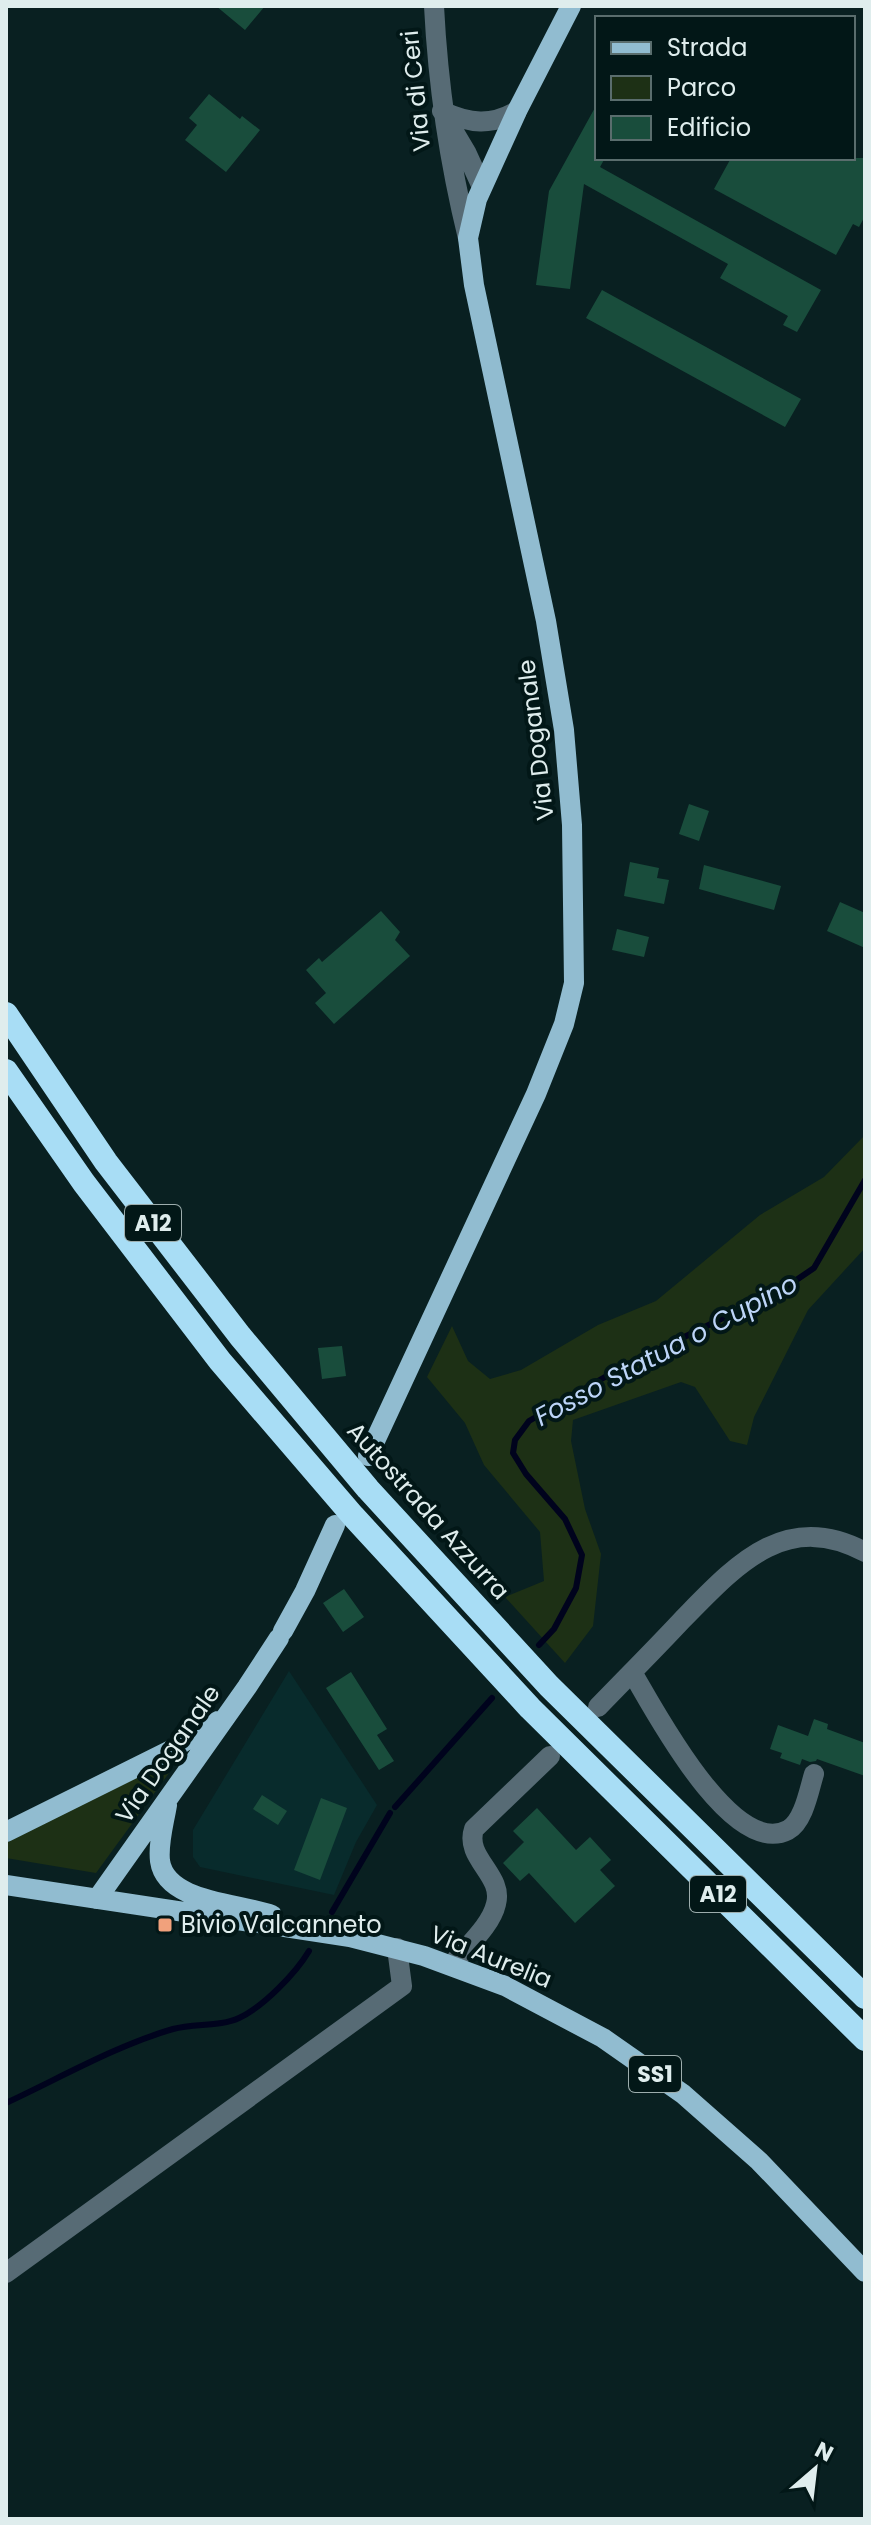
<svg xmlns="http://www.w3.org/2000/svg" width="871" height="2525" font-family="Poppins,sans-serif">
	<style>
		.built { fill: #082b2c }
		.green { fill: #1d3015 }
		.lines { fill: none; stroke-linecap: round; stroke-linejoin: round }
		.stream { stroke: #00031d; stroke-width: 6 }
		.building { fill: #194d3c }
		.minor { stroke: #576b75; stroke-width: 20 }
		.major { stroke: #91bcd0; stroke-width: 20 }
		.highway { stroke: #a8ddf5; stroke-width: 24 }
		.poi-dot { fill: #f1a17c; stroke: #021717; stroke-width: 3 }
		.labels { text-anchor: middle; stroke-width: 8; stroke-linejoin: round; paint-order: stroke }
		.shield { fill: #021717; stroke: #9dadad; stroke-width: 2 }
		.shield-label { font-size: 22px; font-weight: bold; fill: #dfeded }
		.street-label { font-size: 24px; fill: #dfeded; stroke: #021717 }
		.poi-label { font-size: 24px; fill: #dfeded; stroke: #021717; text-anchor: start }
		.water-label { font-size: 26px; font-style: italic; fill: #bdd5f8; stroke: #021717 }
	</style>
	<rect width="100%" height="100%" fill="#092021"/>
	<path class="built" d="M 289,1671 L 377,1805 L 356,1842 L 334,1895 L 200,1867 L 193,1857 L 193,1830 Z"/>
	<path class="green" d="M 865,1135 L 865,1248 L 808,1310 L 754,1417 L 747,1445 L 730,1441 L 695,1387 L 681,1382 L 573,1420 L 571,1441 L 585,1509 L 601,1554 L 593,1626 L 565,1663 L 505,1597 L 544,1581 L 540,1532 L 484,1465 L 465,1423 L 427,1377 L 452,1326 L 468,1361 L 490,1379 L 521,1370 L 598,1325 L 656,1301 L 760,1215 L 824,1177 Z
		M 153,1769 L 169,1773 L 96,1873 L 6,1858 L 6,1843 Z"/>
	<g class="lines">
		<path class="stream" d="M 539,1645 L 554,1629 L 576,1588 L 582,1555 L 565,1519 L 526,1474 L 513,1453 L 515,1440 L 529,1421 L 617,1370 L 786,1287 L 814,1268 L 865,1180
			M 395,1807 L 492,1698
			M 332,1912 L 390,1813
			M 6,2103 C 60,2078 115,2046 173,2029 C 194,2023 220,2027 239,2018 C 263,2007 296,1973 309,1951"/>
	</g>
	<path class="building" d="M 216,6 L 265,6 L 245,30 Z
		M 209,94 L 240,119 L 242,116 L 260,130 L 226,172 L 185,140 L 197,125 L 189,118 Z
		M 597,104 L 597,158 L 605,158 L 600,167 L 821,290 L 797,332 L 783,325 L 788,316 L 720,278 L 728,264 L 584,184 L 570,289 L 536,285 L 549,191 Z
		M 731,158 L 865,158 L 865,216 L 859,227 L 853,224 L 836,255 L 714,189 Z
		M 602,290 L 801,399 L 785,427 L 586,318 Z
		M 689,804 L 709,811 L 699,841 L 679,834 Z
		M 630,862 L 659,868 L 657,878 L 669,880 L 664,904 L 624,896 Z
		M 704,865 L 781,886 L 774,910 L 699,889 Z
		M 840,902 L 865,913 L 865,948 L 827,931 Z
		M 381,911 L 400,932 L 395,940 L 410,956 L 334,1024 L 315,1003 L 326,993 L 306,970 L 319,958 L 322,962 Z
		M 617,929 L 649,937 L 644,957 L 612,950 Z
		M 342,1346 L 346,1376 L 322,1379 L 318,1348 Z
		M 344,1589 L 364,1617 L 343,1632 L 323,1603 Z
		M 351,1672 L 387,1729 L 377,1735 L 394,1761 L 379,1770 L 326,1688 Z
		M 814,1719 L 828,1724 L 827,1729 L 865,1743 L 865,1776 L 817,1759 L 816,1761 L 810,1762 L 802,1759 L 800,1765 L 780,1758 L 782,1753 L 770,1749 L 778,1725 L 808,1736 Z
		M 262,1795 L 287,1811 L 278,1825 L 253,1809 Z
		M 321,1798 L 347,1808 L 320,1880 L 294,1870 Z
		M 537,1808 L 576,1850 L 590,1837 L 611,1860 L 600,1870 L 615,1886 L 575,1923 L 529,1873 L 520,1881 L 503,1863 L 524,1842 L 513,1831 Z"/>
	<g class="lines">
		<path class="minor" d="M 434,6 C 438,85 449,161 468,238
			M 442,111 C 470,124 491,126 517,111
			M 447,120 L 466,152 L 482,187
			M 632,1672 C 654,1709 732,1859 788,1830 C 804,1821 809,1790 814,1774
			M 598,1707 C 626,1678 655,1649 683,1619 C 735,1566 785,1509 865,1552
			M 452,1965 C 466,1947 491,1926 496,1904 C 504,1875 464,1858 474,1829 L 550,1756
			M 6,2273 L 402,1986 L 397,1948"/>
		<path class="major" d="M 368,1456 L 536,1094 L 564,1024 L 574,983 L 572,825 L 564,730 L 546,621 L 474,285 L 468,238 L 477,199 L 517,111 L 571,6
			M 283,1631 L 305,1591 L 335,1525
			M 167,1805 C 164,1823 158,1843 160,1861 C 166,1903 241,1903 272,1915
			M 6,1832 L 169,1751 L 218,1721
			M 6,1885 L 350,1937 L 424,1956 L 505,1986 L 603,2038 L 683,2094 L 759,2161 L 865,2272
			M 97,1899 L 247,1687 L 279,1638"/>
		<path class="highway" d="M 6,1014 L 106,1162 L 240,1336 L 368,1489 L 549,1686 L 865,1997
			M 6,1071 L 84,1183 L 220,1361 L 353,1516 L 530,1708 L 865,2039"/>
	</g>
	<rect class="poi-dot" x="157" y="1917" width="16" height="16" rx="4"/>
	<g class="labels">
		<g class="shield">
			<rect x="125" y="1205" width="56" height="36" rx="6"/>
			<rect x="690" y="1876" width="56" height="36" rx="6"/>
			<rect x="629" y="2056" width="52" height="36" rx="6"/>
		</g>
		<g class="shield-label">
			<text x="153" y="1231">A12</text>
			<text x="718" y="1902">A12</text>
			<text x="655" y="2082">SS1</text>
		</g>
		<g class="street-label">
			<text transform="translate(416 91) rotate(-96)" y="8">Via di Ceri</text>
			<text transform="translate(536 740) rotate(-97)" y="8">Via Doganale</text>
			<text transform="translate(428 1511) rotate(48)" y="8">Autostrada Azzurra</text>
			<text transform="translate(168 1754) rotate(-55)" y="8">Via Doganale</text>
			<text transform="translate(491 1957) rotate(22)" y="8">Via Aurelia</text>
		</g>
		<g class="poi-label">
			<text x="181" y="1933">Bivio Valcanneto</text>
		</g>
		<g class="water-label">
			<text transform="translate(666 1350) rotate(-28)" y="9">Fosso Statua o Cupino</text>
		</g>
	</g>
	<rect width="871" height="2525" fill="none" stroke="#dfeded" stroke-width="16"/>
	<rect x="595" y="16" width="260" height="144" fill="#021717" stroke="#5a6d6d" stroke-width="2"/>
	<rect x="611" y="42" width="40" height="12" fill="#91bcd0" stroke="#5a6d6d" stroke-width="2"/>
	<text x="667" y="56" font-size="24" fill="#dfeded">Strada</text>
	<rect x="611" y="76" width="40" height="24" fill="#1d3015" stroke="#5a6d6d" stroke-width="2"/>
	<text x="667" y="96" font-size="24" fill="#dfeded">Parco</text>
	<rect x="611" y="116" width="40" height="24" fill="#194d3c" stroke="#5a6d6d" stroke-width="2"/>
	<text x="667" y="136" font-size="24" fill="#dfeded">Edificio</text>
	<g transform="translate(815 2469) rotate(28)" stroke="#021717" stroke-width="6" paint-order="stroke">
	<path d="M0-6L14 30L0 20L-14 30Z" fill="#dfeded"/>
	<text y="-12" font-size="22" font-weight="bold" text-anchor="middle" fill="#dfeded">N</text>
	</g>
</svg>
